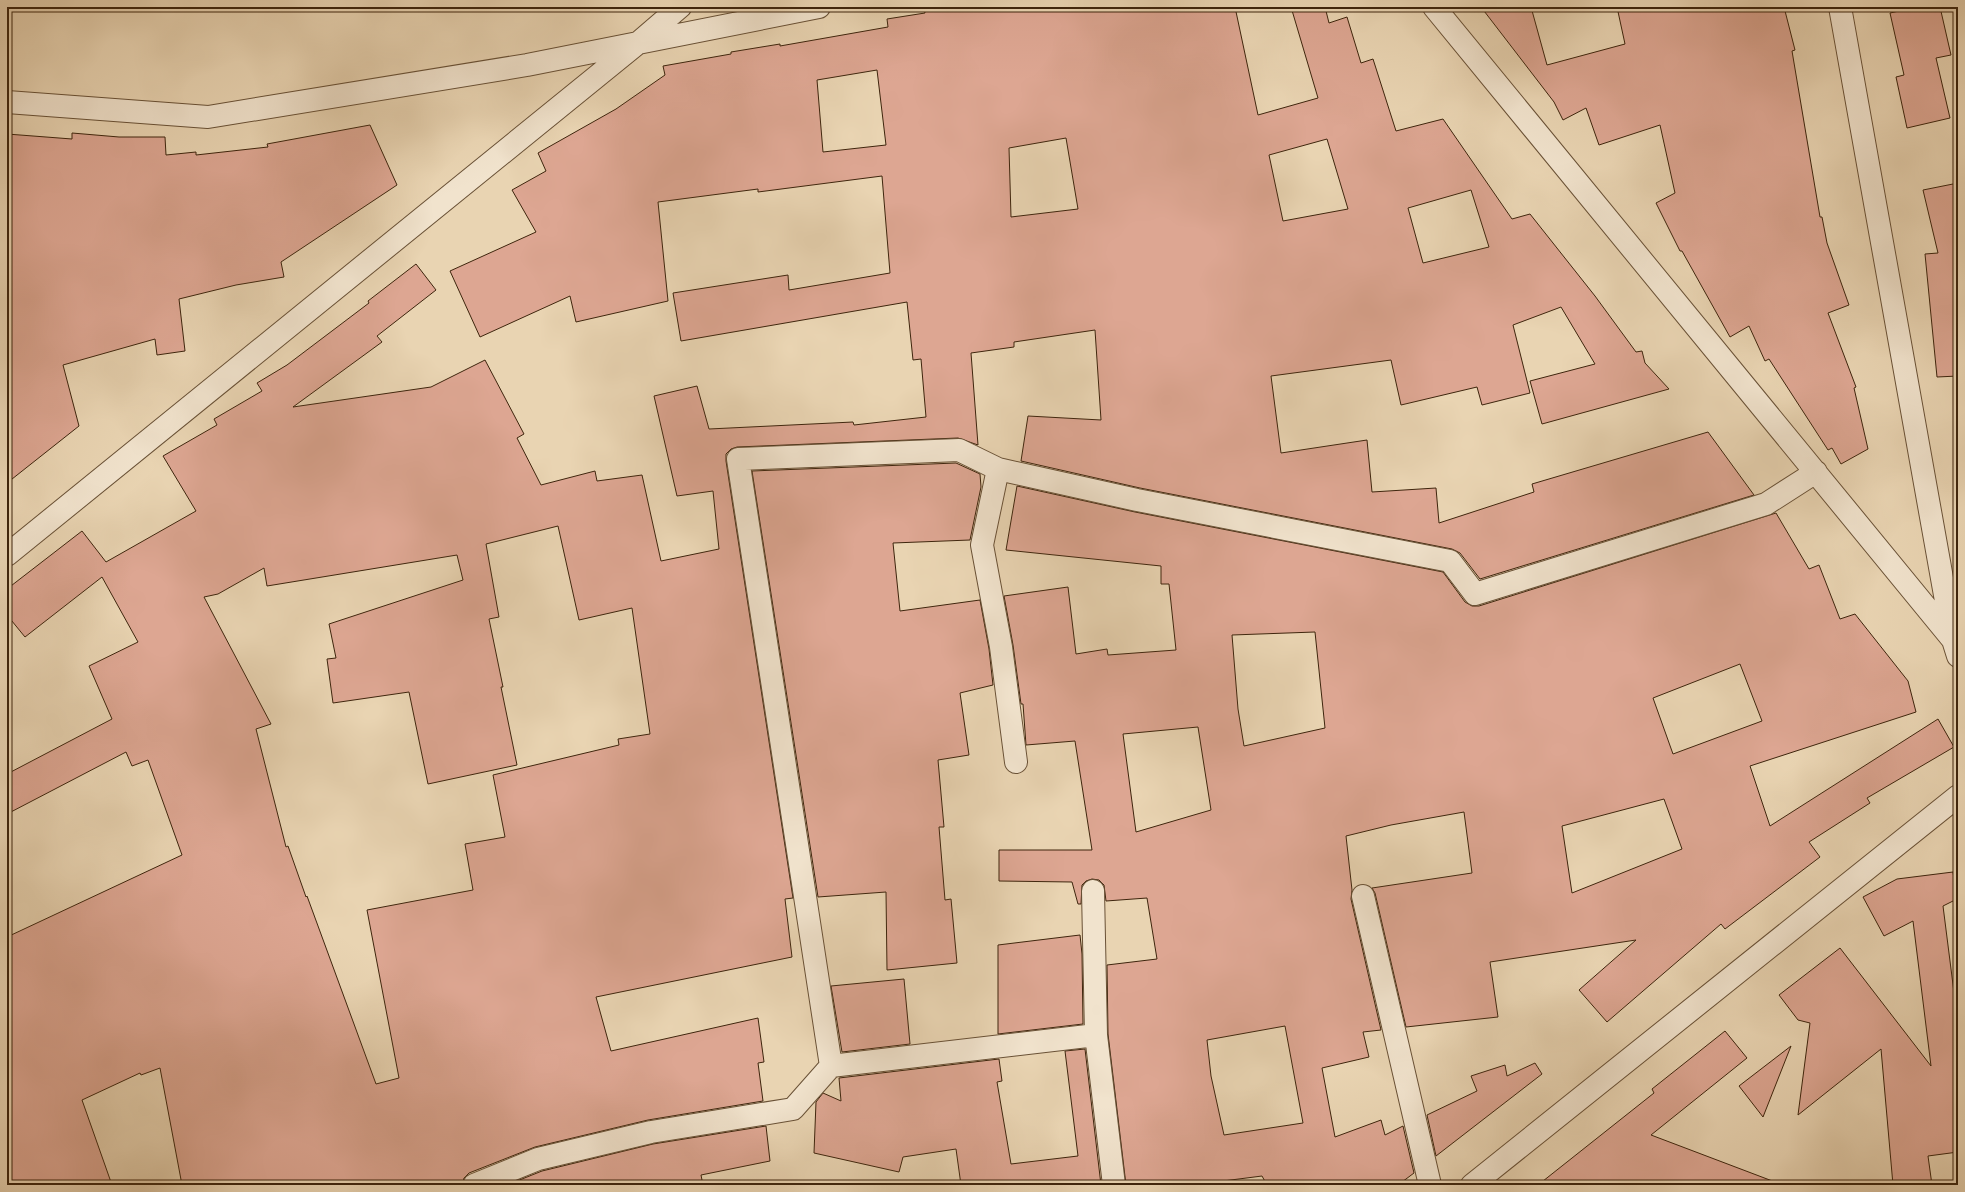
<svg xmlns="http://www.w3.org/2000/svg" width="1965" height="1192" font-family="Vollkorn,serif">
	<style>
		.building { fill: #dda692; stroke: #3e250d; fill-rule: evenodd }
		.lines { fill: none; stroke-linecap: round; stroke-linejoin: round }
		.minor-casing { stroke: #695136; stroke-width: 24 }
		.minor { stroke: #f1e3cd; stroke-width: 22 }
	</style>
	<rect width="100%" height="100%" fill="#e9d4b2"/>
	<filter id="stains"><feTurbulence type="fractalNoise" baseFrequency=".005" numOctaves="4"/><feColorMatrix values="0 0 0 0 .2 0 0 0 0 .09 0 0 0 0 .02 0 0 0 .5 -.17"/></filter>
	<radialGradient id="worn" r=".72"><stop offset=".6" stop-color="#630" stop-opacity="0"/><stop offset="1" stop-color="#630" stop-opacity=".3"/></radialGradient>
	<path class="building" d="M 924,7 L 1235,7 L 1258,115 L 1318,98 L 1291,7 L 1325,7 L 1329,23 L 1347,17 L 1361,63 L 1373,59 L 1396,131 L 1443,119 L 1512,219 L 1530,214 L 1595,296 L 1636,352 L 1642,351 L 1645,363 L 1669,389 L 1542,424 L 1530,381 L 1595,364 L 1561,307 L 1513,325 L 1530,393 L 1482,405 L 1477,387 L 1401,405 L 1391,360 L 1271,376 L 1281,453 L 1367,440 L 1372,492 L 1436,488 L 1439,523 L 1534,492 L 1532,484 L 1708,432 L 1754,495 L 1480,579 L 1460,553 L 1452,549 L 1140,488 L 1021,461 L 1028,416 L 1101,420 L 1095,330 L 1014,342 L 1014,347 L 971,353 L 978,445 L 958,438 L 737,447 L 731,449 L 726,454 L 726,461 L 793,898 L 785,899 L 792,957 L 596,997 L 611,1051 L 758,1018 L 764,1062 L 758,1063 L 763,1101 L 648,1120 L 535,1147 L 469,1173 L 464,1178 L 462,1185 L 182,1185 L 160,1068 L 141,1075 L 140,1073 L 82,1100 L 112,1185 L 7,1185 L 7,937 L 182,855 L 148,760 L 132,766 L 126,752 L 7,814 L 7,774 L 112,719 L 89,666 L 138,642 L 102,577 L 25,637 L 7,615 L 7,589 L 82,531 L 106,562 L 196,511 L 163,456 L 217,425 L 214,419 L 262,391 L 257,383 L 287,365 L 369,303 L 368,301 L 416,264 L 436,290 L 377,336 L 382,342 L 293,407 L 431,387 L 485,360 L 524,434 L 517,438 L 541,485 L 595,471 L 597,481 L 642,475 L 661,561 L 719,549 L 713,491 L 677,496 L 654,396 L 697,386 L 709,429 L 853,422 L 854,425 L 926,417 L 921,359 L 913,360 L 907,302 L 681,341 L 673,293 L 788,275 L 789,290 L 890,273 L 882,176 L 758,192 L 758,189 L 658,202 L 668,301 L 576,322 L 570,296 L 480,337 L 450,271 L 536,232 L 512,190 L 546,171 L 538,153 L 616,109 L 665,75 L 663,66 L 731,54 L 731,52 L 780,44 L 780,46 L 888,27 L 887,19 L 925,13 ZM 877,70 L 886,145 L 823,152 L 817,80 ZM 1066,138 L 1078,209 L 1011,217 L 1009,148 ZM 1327,139 L 1348,209 L 1283,221 L 1269,155 ZM 1471,190 L 1489,247 L 1423,263 L 1408,208 ZM 558,526 L 579,620 L 632,608 L 650,734 L 618,739 L 619,745 L 493,775 L 505,837 L 465,844 L 473,890 L 367,910 L 399,1078 L 376,1084 L 307,896 L 306,897 L 288,846 L 286,847 L 256,729 L 271,724 L 204,597 L 218,594 L 264,568 L 267,586 L 457,555 L 463,580 L 329,624 L 336,658 L 327,659 L 333,703 L 409,692 L 428,784 L 517,765 L 501,687 L 503,687 L 489,619 L 499,617 L 486,544 Z
		M 1481,7 L 1531,7 L 1547,65 L 1625,44 L 1617,7 L 1784,7 L 1795,50 L 1792,51 L 1820,217 L 1822,217 L 1827,243 L 1849,305 L 1828,313 L 1856,387 L 1854,388 L 1868,449 L 1841,464 L 1832,448 L 1828,450 L 1769,359 L 1765,361 L 1749,326 L 1730,337 L 1682,251 L 1680,251 L 1656,203 L 1675,193 L 1660,125 L 1599,145 L 1586,108 L 1563,120 L 1554,102 Z
		M 1917,7 L 1940,7 L 1951,55 L 1936,58 L 1950,118 L 1907,128 L 1896,77 L 1904,75 L 1890,13 Z
		M 370,125 L 397,185 L 281,262 L 284,277 L 236,285 L 179,299 L 185,351 L 157,355 L 155,339 L 63,365 L 79,426 L 7,483 L 7,134 L 72,139 L 72,133 L 119,137 L 165,137 L 166,155 L 196,152 L 196,155 L 268,147 L 267,144 Z
		M 1958,183 L 1958,376 L 1937,377 L 1925,254 L 1938,253 L 1923,190 Z
		M 956,463 L 980,474 L 981,487 L 970,540 L 893,543 L 900,611 L 980,600 L 989,649 L 993,685 L 960,693 L 969,755 L 938,760 L 944,827 L 939,827 L 945,900 L 951,899 L 957,963 L 887,970 L 886,892 L 818,897 L 752,471 Z
		M 1017,486 L 1135,512 L 1443,572 L 1465,602 L 1472,606 L 1479,606 L 1776,513 L 1809,569 L 1819,565 L 1840,619 L 1855,614 L 1908,681 L 1916,712 L 1750,766 L 1770,826 L 1938,719 L 1954,747 L 1867,798 L 1870,803 L 1809,842 L 1820,857 L 1725,929 L 1721,924 L 1607,1022 L 1579,990 L 1636,940 L 1490,962 L 1498,1017 L 1406,1027 L 1375,893 L 1372,888 L 1472,873 L 1464,812 L 1391,825 L 1346,836 L 1352,890 L 1351,899 L 1381,1030 L 1363,1032 L 1369,1057 L 1322,1068 L 1335,1137 L 1381,1120 L 1385,1135 L 1403,1126 L 1414,1173 L 1398,1185 L 1267,1185 L 1262,1176 L 1192,1185 L 1126,1185 L 1108,1034 L 1107,965 L 1157,959 L 1147,898 L 1106,901 L 1104,885 L 1099,880 L 1092,879 L 1086,881 L 1082,885 L 1081,904 L 1078,904 L 1072,882 L 999,881 L 999,850 L 1092,850 L 1075,741 L 1026,745 L 1023,704 L 1021,704 L 1013,645 L 1004,596 L 1068,587 L 1076,654 L 1107,649 L 1108,655 L 1176,650 L 1169,584 L 1161,584 L 1161,566 L 1006,550 ZM 1315,632 L 1325,728 L 1244,746 L 1238,709 L 1232,635 ZM 1740,664 L 1762,721 L 1673,754 L 1653,698 ZM 1198,727 L 1211,810 L 1136,832 L 1123,734 ZM 1664,799 L 1682,849 L 1572,893 L 1562,826 ZM 1285,1026 L 1303,1123 L 1224,1135 L 1211,1076 L 1207,1040 Z
		M 1953,872 L 1957,899 L 1943,906 L 1958,1024 L 1958,1152 L 1928,1156 L 1932,1185 L 1893,1185 L 1881,1049 L 1798,1115 L 1810,1023 L 1798,1020 L 1779,995 L 1840,948 L 1931,1066 L 1913,921 L 1884,936 L 1863,897 L 1897,879 Z
		M 1080,935 L 1082,954 L 1083,1024 L 998,1034 L 998,945 Z
		M 904,979 L 910,1044 L 842,1052 L 831,986 Z
		M 1725,1031 L 1747,1058 L 1651,1135 L 1775,1182 L 1774,1185 L 1538,1185 L 1654,1093 L 1652,1089 Z
		M 1791,1046 L 1763,1117 L 1739,1086 Z
		M 1085,1049 L 1101,1185 L 961,1185 L 956,1149 L 903,1157 L 899,1172 L 814,1153 L 816,1102 L 823,1093 L 841,1101 L 839,1078 L 999,1059 L 1002,1081 L 997,1082 L 1011,1164 L 1078,1156 L 1065,1051 Z
		M 1535,1063 L 1542,1074 L 1436,1156 L 1427,1115 L 1477,1091 L 1471,1076 L 1505,1065 L 1507,1076 Z
		M 766,1126 L 770,1161 L 701,1175 L 703,1185 L 507,1185 L 542,1171 L 653,1144 Z"/>
	<g class="lines">
		<g class="minor-casing">
			<path id="minor" d="M 1434,7 L 1953,640
				M 1840,7 L 1953,640 L 1958,656
				M 7,102 L 208,117 L 527,65 L 819,7
				M 998,469 L 982,545 L 1001,647 L 1016,762
				M 7,555 L 638,43 L 680,7
				M 1093,891 L 1096,1035 L 1114,1185
				M 1363,896 L 1430,1185
				M 831,1066 L 1096,1035
				M 474,1185 L 538,1159 L 651,1132 L 793,1109 L 831,1066 L 738,459 L 959,450 L 998,469 L 1137,500 L 1450,561 L 1475,594 L 1766,504 L 1816,472
				M 1472,1185 L 1958,796"/>
		</g>
		<use href="#minor" class="minor"/>
	</g>
	<rect width="1965" height="1192" fill="none" stroke="#e9d4b2" stroke-width="24"/>
	<rect x="8" y="8" width="1949" height="1176" fill="none" stroke="#3e250d" stroke-width="2"/>
	<rect x="12" y="12" width="1941" height="1168" fill="none" stroke="#3e250d"/>
	<rect width="100%" height="100%" filter="url(#stains)"/>
	<rect width="100%" height="100%" fill="url(#worn)"/>
</svg>
